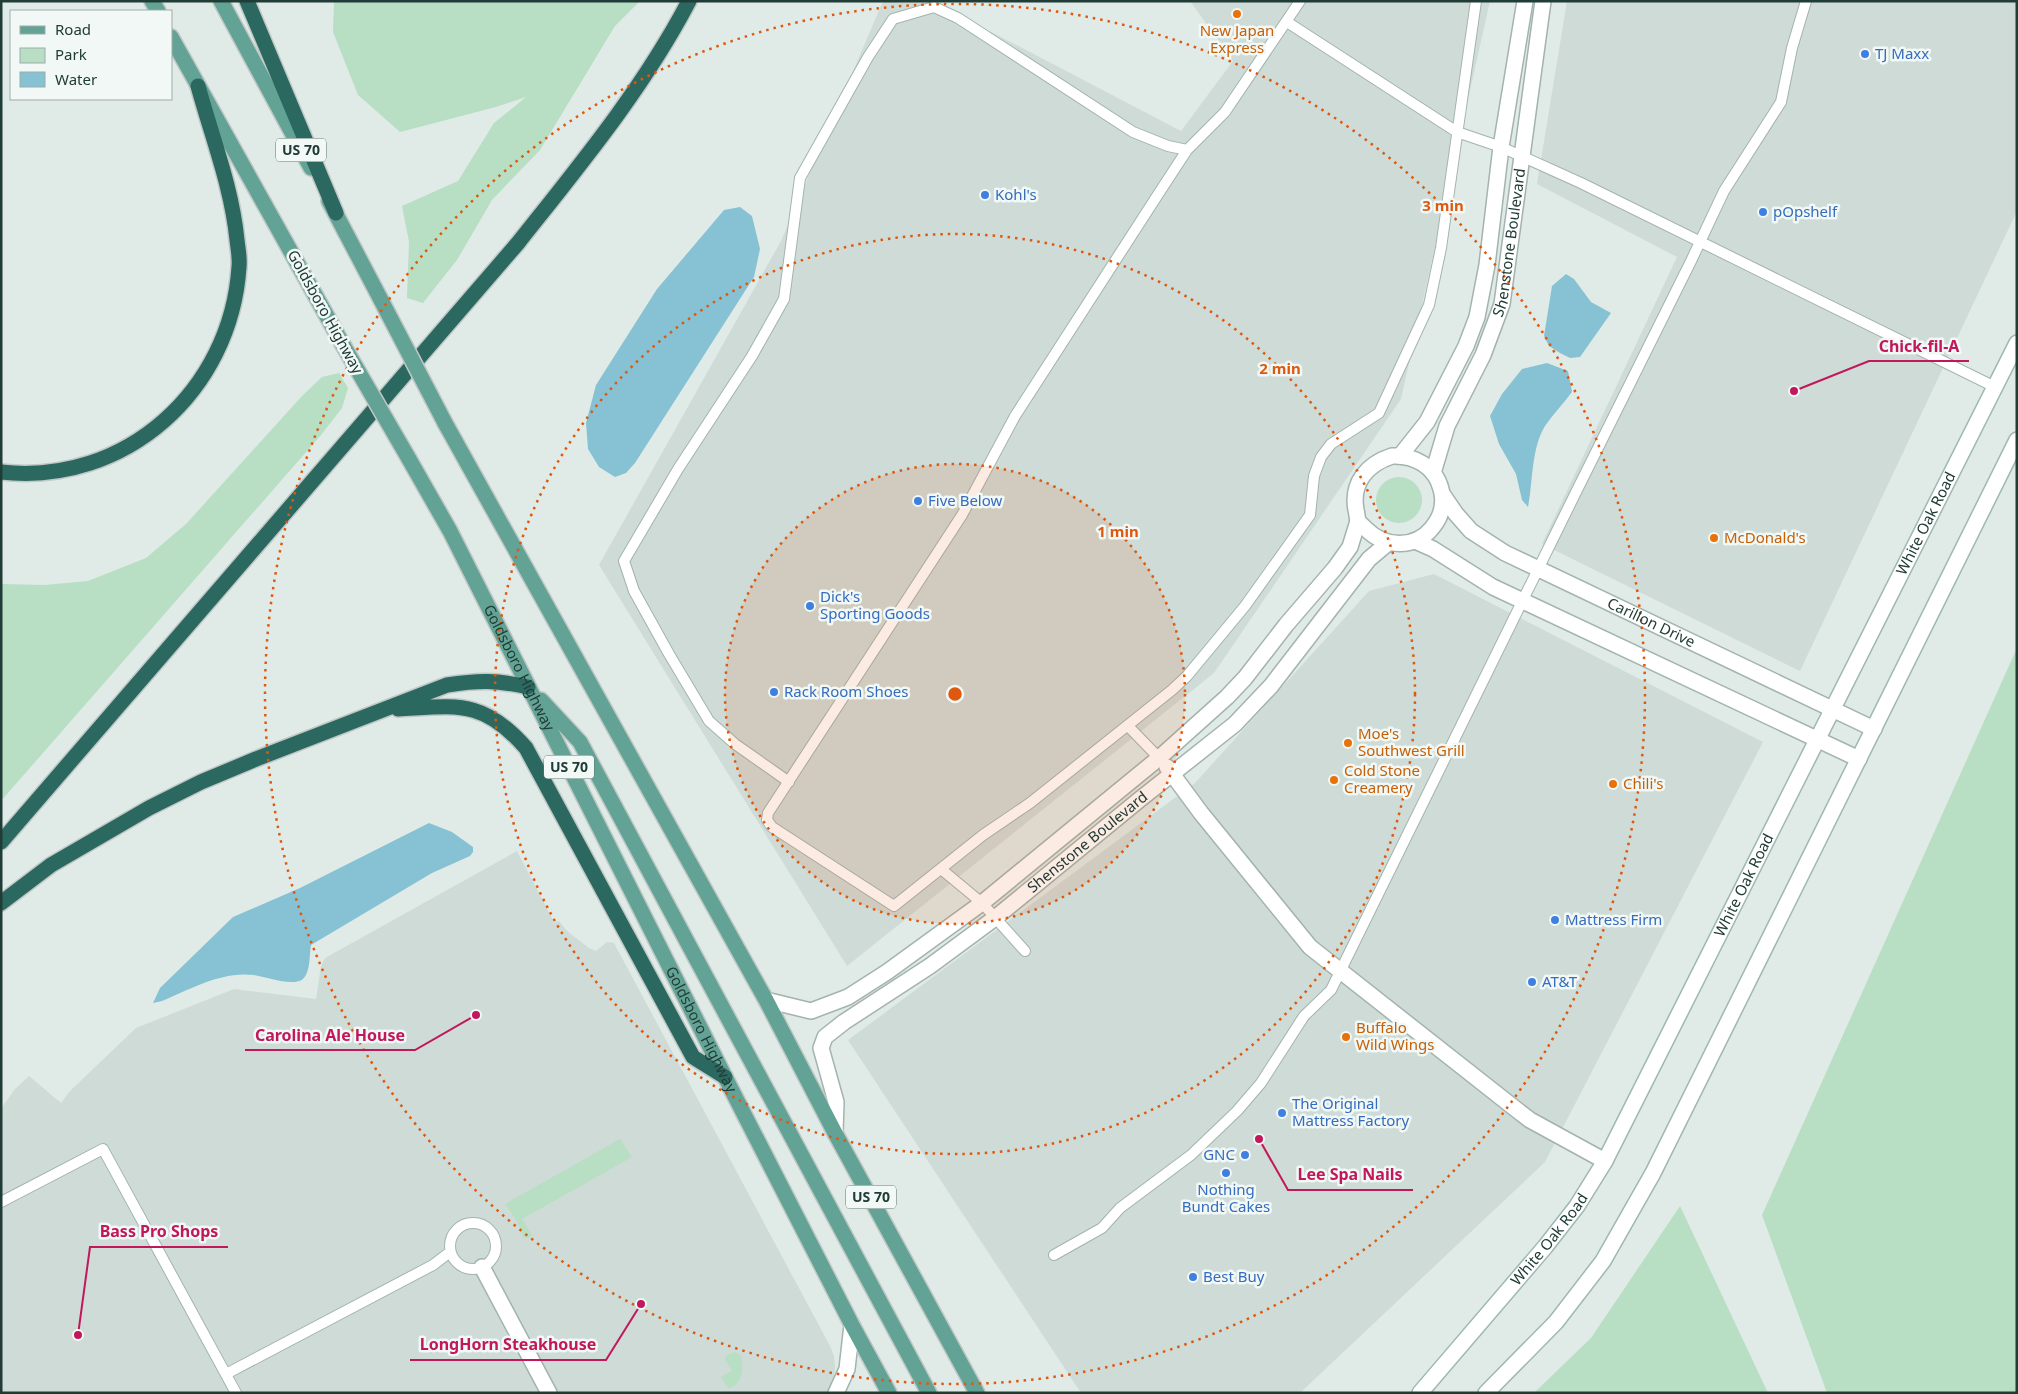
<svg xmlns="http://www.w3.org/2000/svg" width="2018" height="1394" font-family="'Noto Sans',sans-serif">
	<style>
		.built { fill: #cedbd6 }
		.green { fill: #b8dec4 }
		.water { fill: #86c2d3 }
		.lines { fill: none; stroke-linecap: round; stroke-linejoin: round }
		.service-casing { stroke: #a3b3ae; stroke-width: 12 }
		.minor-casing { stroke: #a3b3ae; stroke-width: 18 }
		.secondary-casing { stroke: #9eb8b0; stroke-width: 18 }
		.primary-casing { stroke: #c1c8c7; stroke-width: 18 }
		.motorway-casing { stroke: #c1c8c7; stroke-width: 18 }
		.service { stroke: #fff; stroke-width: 10 }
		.minor { stroke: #fff; stroke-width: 15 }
		.secondary { stroke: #fff; stroke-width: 15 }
		.primary { stroke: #63a396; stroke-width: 15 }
		.motorway { stroke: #2b6960; stroke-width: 15 }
		.primary-bridge-casing { stroke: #c1c8c7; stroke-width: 18; stroke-linecap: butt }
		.primary-bridge { stroke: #63a396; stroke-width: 15 }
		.ring { fill: none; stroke: #de580e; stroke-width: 2.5; stroke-dasharray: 2.5 5 }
		.food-dot { fill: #e8710a; stroke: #f1f8f5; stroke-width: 2 }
		.shop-dot { fill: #3f7fe0; stroke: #f1f8f5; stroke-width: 2 }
		.labels { text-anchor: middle; stroke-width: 5; stroke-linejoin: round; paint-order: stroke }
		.shield { fill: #f1f8f5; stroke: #5f746f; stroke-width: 1 }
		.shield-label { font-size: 14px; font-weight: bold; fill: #203c36 }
		.food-label { font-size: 15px; fill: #c56008; stroke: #f1f8f5; text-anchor: start }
		.shop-label { font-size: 15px; fill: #366cbe; stroke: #f1f8f5; text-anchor: start }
		.street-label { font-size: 15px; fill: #203c36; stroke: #f1f8f5 }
		.centre { fill: #de580e; stroke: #f1f8f5; stroke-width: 2.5 }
		.ring-label { font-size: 15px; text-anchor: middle; font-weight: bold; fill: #de580e; stroke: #f1f8f5; stroke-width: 5; stroke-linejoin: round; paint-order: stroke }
		.leader { fill: none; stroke: #c2185b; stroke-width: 2 }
		.callout-dot { fill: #c2185b; stroke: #f1f8f5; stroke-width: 2 }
		.callout-label { font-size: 16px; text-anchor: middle; font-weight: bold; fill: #c2185b; stroke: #f1f8f5; stroke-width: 5; stroke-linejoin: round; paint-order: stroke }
	</style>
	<rect width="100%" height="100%" fill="#e0ebe7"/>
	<path class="built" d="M 883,1 L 932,1 L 1181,131 L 1233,61 L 1190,1 L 1490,1 L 1401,399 L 1214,673 L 847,966 L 599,565 L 781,241 Z
		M 1567,1 L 2017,1 L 2017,211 L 1800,671 L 1542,544 L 1677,257 L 1537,184 Z
		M 1434,574 L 1763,742 L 1545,1162 L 1300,1393 L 1081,1393 L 848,1040 L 1195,783 L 1369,591 Z
		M 517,851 L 554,922 L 559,921 L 567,931 L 589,948 L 596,951 L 607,942 L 614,943 L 830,1346 L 834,1356 L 835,1367 L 833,1383 L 827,1393 L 1,1393 L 1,1109 L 14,1090 L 29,1076 L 61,1103 L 70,1091 L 136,1028 L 234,989 L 316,999 L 321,966 L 325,958 Z"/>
	<path class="green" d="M 334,1 L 640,1 L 615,26 L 540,150 L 492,200 L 457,260 L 423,303 L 407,298 L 409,242 L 402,206 L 458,181 L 494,123 L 526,97 L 496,107 L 400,132 L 358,95 L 333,32 Z
		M 339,373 L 348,388 L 342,408 L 321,435 L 1,801 L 1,584 L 44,585 L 88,581 L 146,558 L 186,524 L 302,396 L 322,377 Z
		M1376 500a23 23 0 1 1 46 0a23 23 0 1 1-46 0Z
		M 2017,648 L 2017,1393 L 1827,1393 L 1762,1215 Z
		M 620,1139 L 632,1157 L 522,1219 L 532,1235 L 530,1238 L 523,1238 C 521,1225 512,1214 505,1204 Z
		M 1680,1206 L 1768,1393 L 1534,1393 L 1591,1338 Z
		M 735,1352 L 741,1356 C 744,1368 742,1386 728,1388 L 721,1377 L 732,1371 L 725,1359 L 726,1356 Z"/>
	<path class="water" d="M 740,207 L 752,216 L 760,249 L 754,277 L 635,463 L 626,473 L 615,477 L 599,467 L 588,449 L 586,423 L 596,385 L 657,289 L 724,210 Z
		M 1566,274 L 1574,279 L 1591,302 L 1611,313 L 1580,357 L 1570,358 L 1560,353 L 1549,346 L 1544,336 L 1552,286 Z
		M 1547,363 L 1568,371 L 1572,392 C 1564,403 1553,414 1545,426 C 1531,449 1533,482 1528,507 L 1522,500 L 1516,474 L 1499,444 L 1490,416 L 1502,394 L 1522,369 Z
		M 429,823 L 452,832 L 473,847 L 473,852 L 470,856 L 432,873 L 311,945 C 309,955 311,971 303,979 C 294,987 266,977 254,975 C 221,971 191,989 162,1001 L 153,1003 L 160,988 L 233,917 L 300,888 Z"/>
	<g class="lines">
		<g class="service-casing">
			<path id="service" d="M 1300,1 L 1225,112 L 1187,150 L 1157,196 L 1015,416 L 962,515 L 768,813 L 767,820 L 772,827 L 894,906 L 983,835 L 1030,803 L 1172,690 L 1187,676 L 1245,606 L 1310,515 L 1314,476 L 1321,457 L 1331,444 L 1379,413 L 1429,305 L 1441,248 L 1476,1
				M 1287,22 L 1457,132 L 1501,147 L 1581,183 L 1995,387
				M 1128,726 L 1159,758
				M 789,782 L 735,744 L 709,721 L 669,654 L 634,591 L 624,561 L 678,469 L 752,356 L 784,299 L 800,178 L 868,57 L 893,19 L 934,7 L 958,18 L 1133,132 L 1168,146 L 1187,150
				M 941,869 L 982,903 L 1025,951
				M 1,1202 L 103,1149 L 236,1393
				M450 1246a23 23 0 1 1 46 0a23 23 0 1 1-46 0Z
				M 1054,1255 L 1102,1228 L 1120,1208 L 1191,1155 L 1237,1111 L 1261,1083 L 1304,1016 L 1331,990 C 1452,747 1569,503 1691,261 L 1724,191 L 1781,102 L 1792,48 L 1806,1
				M 226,1374 L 433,1265 L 450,1252"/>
		</g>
		<g class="minor-casing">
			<g id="minor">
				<path d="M 1392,456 C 1414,455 1435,466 1441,489 C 1445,503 1442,516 1432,528 C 1415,549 1385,548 1366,529 C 1364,527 1360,524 1358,521 C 1357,518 1357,513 1356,510 C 1351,483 1367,464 1392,456 Z"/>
				<path d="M 1400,456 L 1427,422 L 1466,346 L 1477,317 L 1487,265 L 1501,147 L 1525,1"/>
				<path id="s1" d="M 1433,473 L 1447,426 L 1483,355 L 1502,304 L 1543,1"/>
				<path id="s2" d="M 1443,495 L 1456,514 L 1471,531 L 1505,553 L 1874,729"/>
				<path d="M 1415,541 L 1433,549 L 1493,587 L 1859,759"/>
				<path d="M 1167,767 L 1201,813 L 1310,947 L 1517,1110 L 1530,1120 L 1605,1161"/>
				<path d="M 766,1000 L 811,1011 L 848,997 L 887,972 L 982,903 L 1159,758 L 1227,697 L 1245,678 L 1286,625 L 1335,568 L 1350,547 L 1358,521"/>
				<path id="s3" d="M 835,1133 L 836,1102 L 821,1048 L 825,1037 L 844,1022 L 930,966 L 995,918 L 1139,800 L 1235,724 L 1271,686 L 1369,559 L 1388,543"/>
				<path d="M 482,1267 L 549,1393"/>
				<path d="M 836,1393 L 847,1369 L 852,1325"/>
			</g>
		</g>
		<g class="secondary-casing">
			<g id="secondary">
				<path id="s4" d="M 1420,1393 L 1545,1247 L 1577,1206 L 1605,1161 L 2017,343"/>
				<path d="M 1486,1393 L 1556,1322 L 1603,1261 L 1653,1173 L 2017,440"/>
			</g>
		</g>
		<g class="primary-casing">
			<g id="primary">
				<path d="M 152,1 L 158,11"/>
				<path d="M 221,1 L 311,168"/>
				<path d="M 171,37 L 343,345"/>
				<path d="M 329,201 L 381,300"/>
				<path d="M 445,423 L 766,1000 L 835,1133 L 977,1393"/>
				<path id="s5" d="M 409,459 L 450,531 L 725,1077 L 852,1325 L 889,1393"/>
				<path d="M 541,700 L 580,742 L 929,1393"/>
			</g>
		</g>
		<g class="motorway-casing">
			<path id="motorway" d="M 247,1 L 336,213
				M 1,472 C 126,486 231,390 239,267 C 240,258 238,249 237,240 C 232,188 212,137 198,86
				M 398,709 C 458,706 483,699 526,748 L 693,1057 L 725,1077
				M 1,842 L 518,243 C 579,166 643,89 689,1
				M 1,903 L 51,865 L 149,808 L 201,782 L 256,759 L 447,685 C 479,680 497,680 528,687"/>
		</g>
		<use href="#service" class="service"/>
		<use href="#minor" class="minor"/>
		<use href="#secondary" class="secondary"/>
		<use href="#primary" class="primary"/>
		<use href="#motorway" class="motorway"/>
		<g class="primary-bridge-casing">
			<path id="primary-bridge" d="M 381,300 L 445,423
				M 343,345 L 409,459"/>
		</g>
		<use href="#primary-bridge" class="primary-bridge"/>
	</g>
	<circle cx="955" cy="694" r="230" fill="#de580e" fill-opacity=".12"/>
	<g class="ring">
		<circle cx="955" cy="694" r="230"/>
		<circle cx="955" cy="694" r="460"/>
		<circle cx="955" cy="694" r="690"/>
	</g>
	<g class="food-dot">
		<circle cx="1237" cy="14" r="5"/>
		<circle cx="1714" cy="538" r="5"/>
		<circle cx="1348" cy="743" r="5"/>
		<circle cx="1334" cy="780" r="5"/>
		<circle cx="1613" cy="784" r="5"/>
		<circle cx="1346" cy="1037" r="5"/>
	</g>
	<g class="shop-dot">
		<circle cx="1865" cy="54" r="5"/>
		<circle cx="985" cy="195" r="5"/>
		<circle cx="1763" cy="212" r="5"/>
		<circle cx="918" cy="501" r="5"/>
		<circle cx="810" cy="606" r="5"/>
		<circle cx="774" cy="692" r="5"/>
		<circle cx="1555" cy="920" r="5"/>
		<circle cx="1532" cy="982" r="5"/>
		<circle cx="1282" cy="1113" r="5"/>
		<circle cx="1245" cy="1155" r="5"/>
		<circle cx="1226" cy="1173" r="5"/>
		<circle cx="1193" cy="1277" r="5"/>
	</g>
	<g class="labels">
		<g class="shield">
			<rect x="276" y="138.5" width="50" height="23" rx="4"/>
			<rect x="544" y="755.5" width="50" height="23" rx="4"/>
			<rect x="846" y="1185.5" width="50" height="23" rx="4"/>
		</g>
		<g class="shield-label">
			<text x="301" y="155">US 70</text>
			<text x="569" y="772">US 70</text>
			<text x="871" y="1202">US 70</text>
		</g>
		<g class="food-label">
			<text x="1237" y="36" text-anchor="middle">New Japan<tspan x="1237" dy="17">Express</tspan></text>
			<text x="1724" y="543">McDonald's</text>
			<text x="1358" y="739">Moe's<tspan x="1358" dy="17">Southwest Grill</tspan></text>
			<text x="1344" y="776">Cold Stone<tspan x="1344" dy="17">Creamery</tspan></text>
			<text x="1623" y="789">Chili's</text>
			<text x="1356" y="1033">Buffalo<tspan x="1356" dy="17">Wild Wings</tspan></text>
		</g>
		<g class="shop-label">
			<text x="1875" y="59">TJ Maxx</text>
			<text x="995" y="200">Kohl's</text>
			<text x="1773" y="217">pOpshelf</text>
			<text x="928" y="506">Five Below</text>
			<text x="820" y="602">Dick's<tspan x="820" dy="17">Sporting Goods</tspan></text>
			<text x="784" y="697">Rack Room Shoes</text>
			<text x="1565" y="925">Mattress Firm</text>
			<text x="1542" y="987">AT&amp;T</text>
			<text x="1292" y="1109">The Original<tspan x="1292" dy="17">Mattress Factory</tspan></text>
			<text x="1235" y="1160" text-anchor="end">GNC</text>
			<text x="1226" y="1195" text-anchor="middle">Nothing<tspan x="1226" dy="17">Bundt Cakes</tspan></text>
			<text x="1203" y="1282">Best Buy</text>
		</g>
		<g class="street-label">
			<text dy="5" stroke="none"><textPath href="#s1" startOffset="245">Shenstone Boulevard</textPath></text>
			<text transform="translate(325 312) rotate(61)" y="5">Goldsboro Highway</text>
			<text dy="5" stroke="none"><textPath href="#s4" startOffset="1011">White Oak Road</textPath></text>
			<text dy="5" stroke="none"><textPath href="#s2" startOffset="248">Carillon Drive</textPath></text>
			<text dy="5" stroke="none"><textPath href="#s5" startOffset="236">Goldsboro Highway</textPath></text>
			<text dy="5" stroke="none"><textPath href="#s3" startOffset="426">Shenstone Boulevard</textPath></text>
			<text dy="5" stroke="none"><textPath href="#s4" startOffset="606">White Oak Road</textPath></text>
			<text dy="5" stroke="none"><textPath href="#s5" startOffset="641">Goldsboro Highway</textPath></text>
			<text dy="5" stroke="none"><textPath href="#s4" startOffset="201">White Oak Road</textPath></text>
		</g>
	</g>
	<circle cx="955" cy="694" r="8" class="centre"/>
	<g class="ring-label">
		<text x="1443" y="211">3 min</text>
		<text x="1280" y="374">2 min</text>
		<text x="1118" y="537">1 min</text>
	</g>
	<path class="leader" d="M1794 391L1869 361H1969M476 1015L415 1050H245M1259 1139L1288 1190H1413M78 1335L90 1247H228M641 1304L606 1360H410"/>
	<g class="callout-dot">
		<circle cx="1794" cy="391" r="5"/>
		<circle cx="476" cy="1015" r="5"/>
		<circle cx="1259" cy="1139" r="5"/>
		<circle cx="78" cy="1335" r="5"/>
		<circle cx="641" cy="1304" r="5"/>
	</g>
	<g class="callout-label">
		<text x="1919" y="352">Chick-fil-A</text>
		<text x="330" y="1041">Carolina Ale House</text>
		<text x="1350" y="1180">Lee Spa Nails</text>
		<text x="159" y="1237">Bass Pro Shops</text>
		<text x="508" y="1350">LongHorn Steakhouse</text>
	</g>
	<rect width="2018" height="1394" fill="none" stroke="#203c36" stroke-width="5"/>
	<rect x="10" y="10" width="162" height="90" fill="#f1f8f5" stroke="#9dada9"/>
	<rect x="20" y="26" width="25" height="8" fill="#63a396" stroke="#9dada9"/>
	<text x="55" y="35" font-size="15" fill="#203c36">Road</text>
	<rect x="20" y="48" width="25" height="15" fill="#b8dec4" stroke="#9dada9"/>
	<text x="55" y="60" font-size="15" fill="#203c36">Park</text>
	<rect x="20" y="72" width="25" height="15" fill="#86c2d3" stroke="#9dada9"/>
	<text x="55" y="85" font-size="15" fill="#203c36">Water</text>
</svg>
